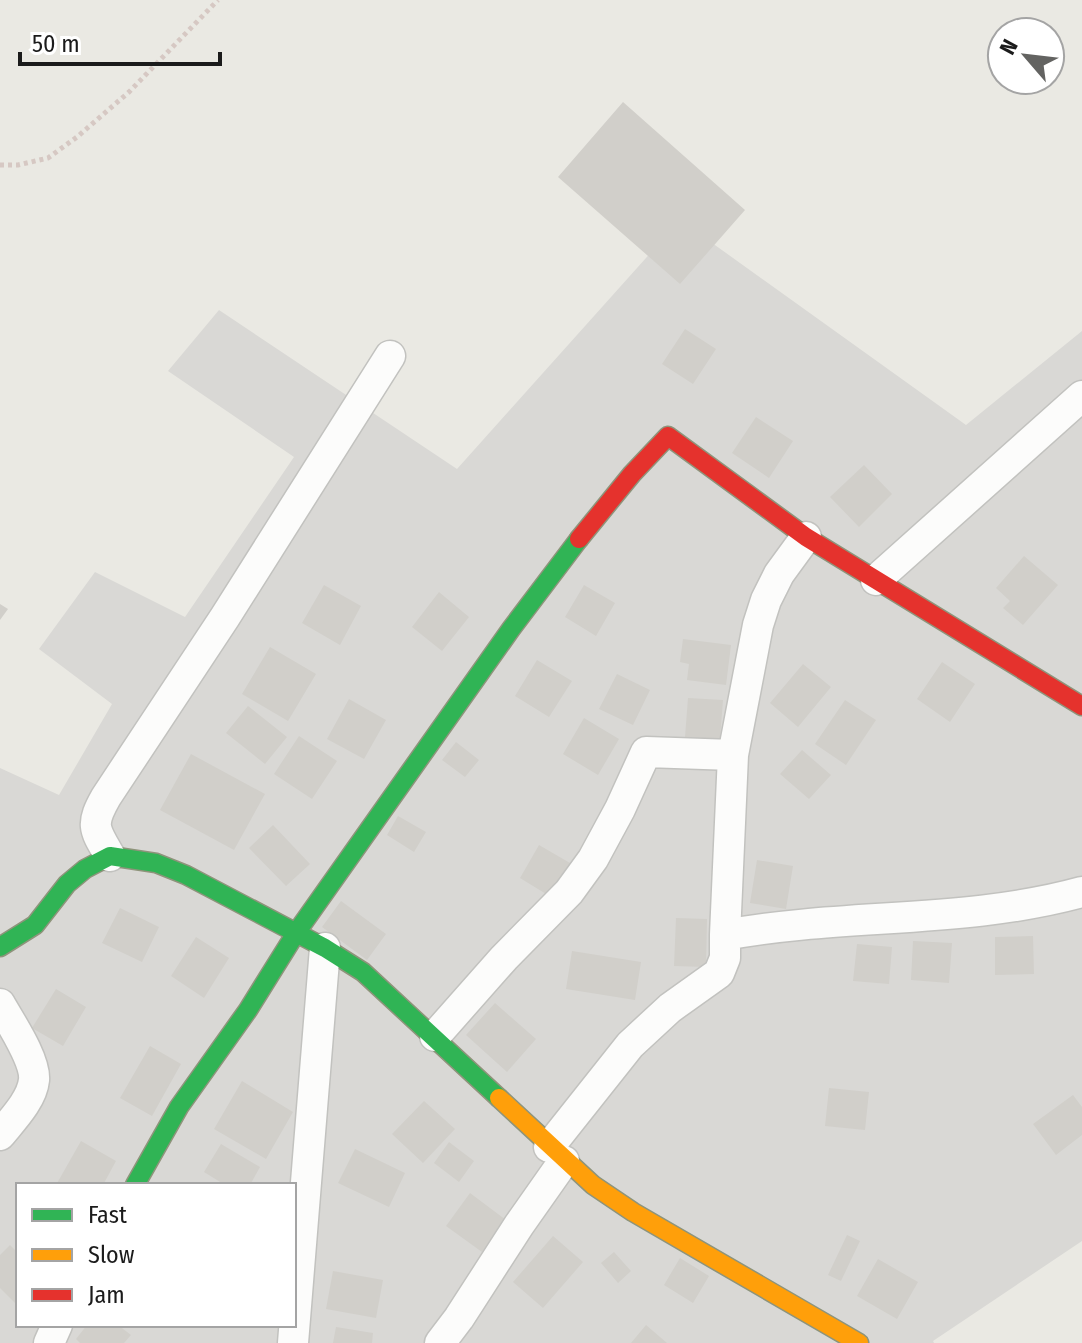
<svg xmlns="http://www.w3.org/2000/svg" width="1082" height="1343" font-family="'Fira Sans Condensed',sans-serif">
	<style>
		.residential { fill: #d9d8d5; fill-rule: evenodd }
		.building { fill: #d1cfca }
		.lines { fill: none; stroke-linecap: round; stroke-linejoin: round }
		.street-casing { stroke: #c2c2bf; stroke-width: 33 }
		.fast-casing { stroke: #8e947b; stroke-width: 21 }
		.slow-casing { stroke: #8e947b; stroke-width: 21 }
		.jam-casing { stroke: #8e947b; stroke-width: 21 }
		.path { stroke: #d6c8c3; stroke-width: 5; stroke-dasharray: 4 4; stroke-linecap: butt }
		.street { stroke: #fcfcfb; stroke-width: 30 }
		.fast { stroke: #30b455; stroke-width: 18 }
		.slow { stroke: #ff9f0a; stroke-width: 18 }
		.jam { stroke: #e5322d; stroke-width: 18 }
	</style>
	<rect width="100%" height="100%" fill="#eae9e3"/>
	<path class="residential" d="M 680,220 L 966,425 L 1082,331 L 1082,1241 L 933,1341 L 934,1343 L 0,1343 L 0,768 L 59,795 L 112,704 L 39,649 L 95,572 L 185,617 L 294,457 L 168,371 L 219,310 L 457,469 ZM 18,1185 L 294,1185 L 294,1325 L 18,1325 Z"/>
	<path class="building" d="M 623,102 L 745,210 L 680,284 L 558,177 Z
		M 685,329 L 716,349 L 693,384 L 662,364 Z
		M 756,417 L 793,441 L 769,478 L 732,453 Z
		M 864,465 L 892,494 L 859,527 L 830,497 Z
		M 1024,556 L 1058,585 L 1023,625 L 1003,608 L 1010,601 L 996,588 Z
		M 324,585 L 361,606 L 340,645 L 302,623 Z
		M 584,585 L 615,603 L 596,636 L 565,617 Z
		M 439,592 L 469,617 L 442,651 L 412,627 Z
		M 0,604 L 8,609 L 0,620 Z
		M 683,639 L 731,645 L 726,685 L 687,680 L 689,664 L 680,662 Z
		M 270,647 L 316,674 L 288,721 L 242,694 Z
		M 537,660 L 572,681 L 549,717 L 515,696 Z
		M 942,662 L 975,684 L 950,722 L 917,699 Z
		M 803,664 L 831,687 L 798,727 L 770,703 Z
		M 617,674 L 650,690 L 633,725 L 599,709 Z
		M 688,698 L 723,700 L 720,739 L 685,737 Z
		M 349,699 L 386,720 L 364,759 L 327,739 Z
		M 845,700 L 876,720 L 846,765 L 815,744 Z
		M 248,706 L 287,737 L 265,764 L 226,733 Z
		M 584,718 L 619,739 L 598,775 L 563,754 Z
		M 299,736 L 337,761 L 312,799 L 274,774 Z
		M 456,742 L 479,760 L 465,777 L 442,760 Z
		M 802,750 L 831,775 L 809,799 L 780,774 Z
		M 191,754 L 265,794 L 234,850 L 160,810 Z
		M 398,816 L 426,832 L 414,852 L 387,835 Z
		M 273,825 L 310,864 L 286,886 L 249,848 Z
		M 539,845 L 570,863 L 551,897 L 520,878 Z
		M 757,860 L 793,866 L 786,909 L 750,903 Z
		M 341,901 L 386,934 L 367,960 L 322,927 Z
		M 120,908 L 159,927 L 142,962 L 102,943 Z
		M 676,918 L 707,919 L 706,967 L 674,966 Z
		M 1033,936 L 1034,974 L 995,975 L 995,937 Z
		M 196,937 L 229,958 L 204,998 L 171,976 Z
		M 913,941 L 952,943 L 949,983 L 911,980 Z
		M 857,944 L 892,947 L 889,984 L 853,981 Z
		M 572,951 L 641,962 L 635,1000 L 566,989 Z
		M 56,989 L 86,1007 L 63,1046 L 32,1028 Z
		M 495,1003 L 536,1039 L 507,1072 L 466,1035 Z
		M 150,1046 L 181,1064 L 152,1116 L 120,1098 Z
		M 242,1081 L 293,1112 L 266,1159 L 214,1129 Z
		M 829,1088 L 869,1092 L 865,1130 L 825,1126 Z
		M 1073,1095 L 1082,1107 L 1082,1135 L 1056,1155 L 1033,1124 Z
		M 424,1101 L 455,1129 L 423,1163 L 392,1134 Z
		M 81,1141 L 116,1161 L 103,1185 L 56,1185 Z
		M 449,1142 L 474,1161 L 459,1182 L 434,1163 Z
		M 221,1144 L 260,1167 L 250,1185 L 225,1185 L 204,1172 Z
		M 355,1149 L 405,1173 L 389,1207 L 338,1183 Z
		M 470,1193 L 506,1220 L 482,1252 L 446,1226 Z
		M 847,1235 L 860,1241 L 841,1281 L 828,1275 Z
		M 553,1236 L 583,1262 L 543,1308 L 513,1282 Z
		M 10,1245 L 18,1253 L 18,1306 L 0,1288 L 0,1255 Z
		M 614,1252 L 631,1271 L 618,1283 L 601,1263 Z
		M 680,1258 L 709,1276 L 693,1303 L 664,1285 Z
		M 878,1259 L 918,1282 L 897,1319 L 857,1296 Z
		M 333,1271 L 383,1280 L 376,1318 L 326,1309 Z
		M 87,1325 L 118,1325 L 131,1335 L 124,1343 L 80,1343 L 76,1339 Z
		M 646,1325 L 667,1343 L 631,1343 Z
		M 336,1327 L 373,1333 L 372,1343 L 333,1343 Z"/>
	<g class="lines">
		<g class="street-casing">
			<path id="street" d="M 876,580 L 1082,396
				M 110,856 C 94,829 90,825 106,797 L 225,617 L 390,356
				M 725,935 L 733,755 L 758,625 L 766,600 L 779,574 L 806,537
				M 0,1004 C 10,1022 36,1060 34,1080 C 32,1100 12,1120 0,1135
				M 435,1036 L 504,958 L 569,892 L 593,859 L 620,809 L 646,752 L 733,755
				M 549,1147 L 630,1045 L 670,1008 L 719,973 L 725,958 L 725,935 C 843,913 966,924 1082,892
				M 49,1343 L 57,1325
				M 293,1343 L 325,948
				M 440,1343 L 459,1318 L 519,1225 L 564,1161"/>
		</g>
		<g class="fast-casing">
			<path id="fast" d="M 0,947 L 35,925 L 67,884 L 85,869 L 110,856 L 156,863 L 186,875 L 325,948 L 363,972 L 499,1098
				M 135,1185 L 179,1107 L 248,1010 L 296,933 L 511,629 L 579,539"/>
		</g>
		<g class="slow-casing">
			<path id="slow" d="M 499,1098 L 593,1185 L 633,1212 L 859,1343"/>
		</g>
		<g class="jam-casing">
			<path id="jam" d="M 579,539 L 632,474 L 668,436 L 806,537 L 1082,706"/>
		</g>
		<path class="path" d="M 0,165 L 18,165 L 48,158 L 77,137 L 129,92 L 218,0"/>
		<use href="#street" class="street"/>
		<use href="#fast" class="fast"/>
		<use href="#slow" class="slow"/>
		<use href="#jam" class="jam"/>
	</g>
	<rect x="16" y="1183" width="280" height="144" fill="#ffffff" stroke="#a4a4a4" stroke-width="2"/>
	<rect x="32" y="1209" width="40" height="12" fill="#30b455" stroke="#a4a4a4" stroke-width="2"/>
	<text x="88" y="1223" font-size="24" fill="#1b1b1b">Fast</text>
	<rect x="32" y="1249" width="40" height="12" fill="#ff9f0a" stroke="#a4a4a4" stroke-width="2"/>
	<text x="88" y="1263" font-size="24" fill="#1b1b1b">Slow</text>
	<rect x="32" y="1289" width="40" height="12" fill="#e5322d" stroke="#a4a4a4" stroke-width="2"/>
	<text x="88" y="1303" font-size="24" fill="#1b1b1b">Jam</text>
	<g transform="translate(1026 56) rotate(298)"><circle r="38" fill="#ffffff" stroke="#a4a4a4" stroke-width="2"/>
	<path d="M0-6L14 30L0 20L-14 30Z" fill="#636361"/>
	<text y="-12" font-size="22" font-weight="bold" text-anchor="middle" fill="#1b1b1b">N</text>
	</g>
	<path d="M20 52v12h200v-12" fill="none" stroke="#1b1b1b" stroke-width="4"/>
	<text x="32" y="52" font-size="24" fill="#1b1b1b" stroke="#ffffff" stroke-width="6" paint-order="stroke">50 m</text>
</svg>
